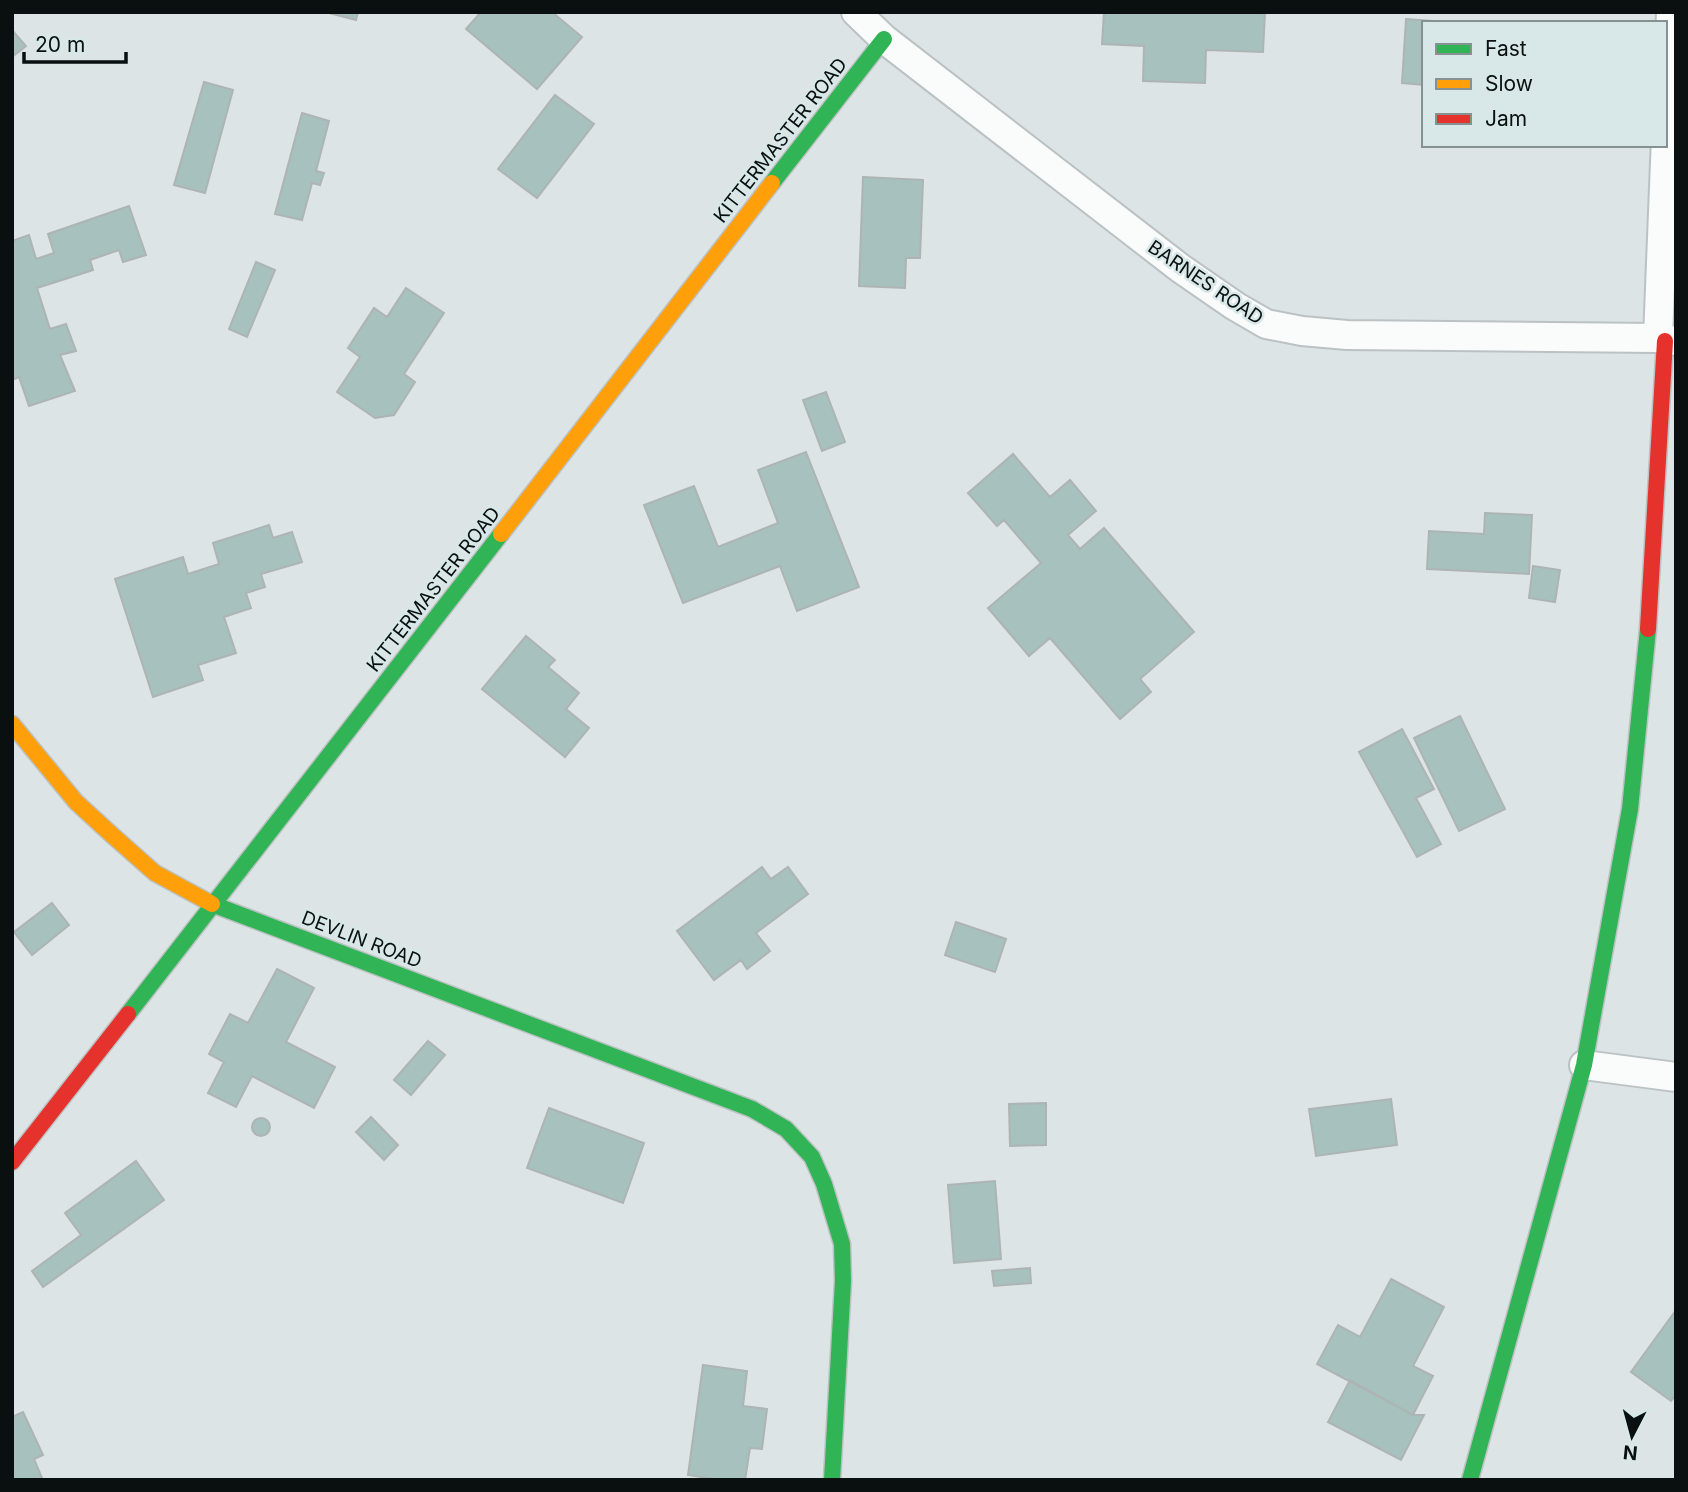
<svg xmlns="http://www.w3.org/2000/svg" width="1688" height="1492" font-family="Inter,sans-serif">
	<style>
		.building { fill: #a6c1be; stroke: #aeb4b4; stroke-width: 2 }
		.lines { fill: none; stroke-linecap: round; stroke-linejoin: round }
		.street-casing { stroke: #bcc2c3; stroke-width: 32 }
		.fast-casing { stroke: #bcc2c3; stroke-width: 19 }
		.slow-casing { stroke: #bcc2c3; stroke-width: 19 }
		.jam-casing { stroke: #bcc2c3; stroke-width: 19 }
		.street { stroke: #fafbfb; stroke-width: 28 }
		.fast { stroke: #30b455; stroke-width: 16 }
		.slow { stroke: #ff9f0a; stroke-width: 16 }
		.jam { stroke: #e5322d; stroke-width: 16 }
		.labels { text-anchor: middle; stroke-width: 5; stroke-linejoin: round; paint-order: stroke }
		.street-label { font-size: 19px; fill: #0a0f10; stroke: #d8e8e9 }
	</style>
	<rect width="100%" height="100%" fill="#dce4e5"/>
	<path class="building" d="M 325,12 L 358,12 L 356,20 Z
		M 481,12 L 552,12 L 582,37 L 537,89 L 466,29 Z
		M 1104,12 L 1265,12 L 1263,52 L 1206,50 L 1205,83 L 1143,81 L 1144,46 L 1102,44 Z
		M 1406,19 L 1460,23 L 1424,23 L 1424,85 L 1402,83 Z
		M 12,30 L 26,46 L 12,57 Z
		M 204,82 L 233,90 L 205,193 L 174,185 Z
		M 555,95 L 594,124 L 537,198 L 498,169 Z
		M 302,113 L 329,121 L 316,171 L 324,173 L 320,185 L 312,183 L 302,220 L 275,214 Z
		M 863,177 L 923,180 L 920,258 L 906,258 L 905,288 L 859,286 Z
		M 129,206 L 146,255 L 123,262 L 119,250 L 90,260 L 93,270 L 37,288 L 50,329 L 66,324 L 76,351 L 60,355 L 75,391 L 29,406 L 19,377 L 12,380 L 12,241 L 29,235 L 36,259 L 54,253 L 48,234 Z
		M 256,262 L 275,270 L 247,337 L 229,329 Z
		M 406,288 L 444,313 L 404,374 L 415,382 L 394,415 L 375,418 L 337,392 L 360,357 L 348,348 L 374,308 L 387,317 Z
		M 826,392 L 845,442 L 822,451 L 803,400 Z
		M 806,452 L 859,587 L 797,611 L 780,566 L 683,603 L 644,505 L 694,486 L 718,547 L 778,523 L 758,470 Z
		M 1013,454 L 1050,497 L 1070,480 L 1096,511 L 1068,535 L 1080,549 L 1104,528 L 1194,632 L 1140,679 L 1151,692 L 1120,719 L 1050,638 L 1029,656 L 988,608 L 1041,563 L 1004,520 L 997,526 L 968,493 Z
		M 1485,513 L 1532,515 L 1529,574 L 1427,569 L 1429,531 L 1484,534 Z
		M 269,525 L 273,538 L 292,532 L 302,562 L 261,574 L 265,587 L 246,593 L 251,608 L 224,617 L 236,653 L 198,665 L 203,680 L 153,697 L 115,579 L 183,557 L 188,574 L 219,564 L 213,543 Z
		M 1533,566 L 1560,570 L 1555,602 L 1529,598 Z
		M 526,636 L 555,660 L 548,667 L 579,693 L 566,709 L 589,728 L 565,757 L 482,689 Z
		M 1460,716 L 1505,809 L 1459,831 L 1414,738 Z
		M 1402,729 L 1434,789 L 1416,798 L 1441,844 L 1417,857 L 1359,752 Z
		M 762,867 L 771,879 L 788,867 L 808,894 L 756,933 L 770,951 L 747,969 L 741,960 L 714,980 L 677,931 Z
		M 52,903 L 69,925 L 32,955 L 14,932 Z
		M 956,922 L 1006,939 L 995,972 L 945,955 Z
		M 277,969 L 314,988 L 286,1042 L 335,1067 L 314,1108 L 252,1076 L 236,1107 L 208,1093 L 224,1062 L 209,1054 L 230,1014 L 248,1023 Z
		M 428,1041 L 445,1055 L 411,1095 L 394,1080 Z
		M 1391,1099 L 1397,1145 L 1316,1156 L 1309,1109 Z
		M 1046,1103 L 1046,1145 L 1010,1146 L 1009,1104 Z
		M 549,1108 L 644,1143 L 623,1203 L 527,1168 Z
		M 371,1117 L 398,1145 L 384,1160 L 356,1132 Z
		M252 1127a9 9 0 1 1 18 0a9 9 0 1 1-18 0Z
		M 136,1161 L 164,1200 L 43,1287 L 32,1271 L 81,1235 L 65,1213 Z
		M 995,1181 L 1001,1259 L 954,1263 L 948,1185 Z
		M 1030,1268 L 1031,1283 L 994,1286 L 992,1271 Z
		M 1391,1279 L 1444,1307 L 1413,1366 L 1433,1376 L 1413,1415 L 1317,1364 L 1338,1325 L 1360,1337 Z
		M 1676,1310 L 1676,1395 L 1671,1401 L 1631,1372 Z
		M 703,1365 L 747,1371 L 743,1406 L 767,1409 L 762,1449 L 750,1448 L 745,1480 L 720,1480 L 688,1475 Z
		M 1350,1380 L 1413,1415 L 1424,1415 L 1401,1460 L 1328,1422 Z
		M 23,1412 L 43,1455 L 34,1459 L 42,1478 L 38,1480 L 12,1480 L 12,1417 Z"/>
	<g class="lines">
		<g class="street-casing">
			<path id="street" d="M 856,12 L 884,39 L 1180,268 L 1235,306 L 1266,324 L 1302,331 L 1347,335 L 1658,338 L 1676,341
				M 1658,338 L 1671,12
				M 1584,1065 L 1676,1077"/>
		</g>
		<g class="fast-casing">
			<path id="fast" d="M 772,183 L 884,39
				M 212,904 L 752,1109 L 786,1129 L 812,1157 L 824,1184 L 842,1244 L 843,1281 L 832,1480
				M 128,1014 L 501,534
				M 1470,1480 L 1584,1065 L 1630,809 L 1648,629"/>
		</g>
		<g class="slow-casing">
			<path id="slow" d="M 501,534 L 772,183
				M 12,724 L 76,802 L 112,835 L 155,873 L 212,904"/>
		</g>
		<g class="jam-casing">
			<path id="jam" d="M 1648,629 L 1665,341
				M 12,1162 L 128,1014"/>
		</g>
		<use href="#street" class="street"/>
		<use href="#fast" class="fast"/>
		<use href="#slow" class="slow"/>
		<use href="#jam" class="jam"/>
	</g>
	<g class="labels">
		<g class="street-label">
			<text transform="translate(780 140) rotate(-52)" y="7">KITTERMASTER ROAD</text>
			<text transform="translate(1206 282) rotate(34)" y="7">BARNES ROAD</text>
			<text transform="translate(433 589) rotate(-52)" y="7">KITTERMASTER ROAD</text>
			<text transform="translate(362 939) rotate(21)" y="7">DEVLIN ROAD</text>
		</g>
	</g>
	<rect width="1688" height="1492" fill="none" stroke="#0a0f10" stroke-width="28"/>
	<rect x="1422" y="21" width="245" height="126" fill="#d8e8e9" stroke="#869192" stroke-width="2"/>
	<rect x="1436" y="44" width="35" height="10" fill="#30b455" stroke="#869192" stroke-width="2"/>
	<text x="1485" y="56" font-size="21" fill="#0a0f10">Fast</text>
	<rect x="1436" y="79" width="35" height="10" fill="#ff9f0a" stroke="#869192" stroke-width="2"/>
	<text x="1485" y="91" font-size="21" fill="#0a0f10">Slow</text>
	<rect x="1436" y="114" width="35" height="10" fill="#e5322d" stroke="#869192" stroke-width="2"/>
	<text x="1485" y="126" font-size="21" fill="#0a0f10">Jam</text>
	<g transform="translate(1632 1436) rotate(186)" stroke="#d8e8e9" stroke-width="5" paint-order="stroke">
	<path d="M0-5L12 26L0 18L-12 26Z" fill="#0a0f10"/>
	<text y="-10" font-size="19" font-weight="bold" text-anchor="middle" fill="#0a0f10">N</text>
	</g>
	<path d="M24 52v10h102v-10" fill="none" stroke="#0a0f10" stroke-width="3.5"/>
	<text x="35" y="52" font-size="21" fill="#0a0f10" stroke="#d8e8e9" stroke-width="5" paint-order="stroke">20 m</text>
</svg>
